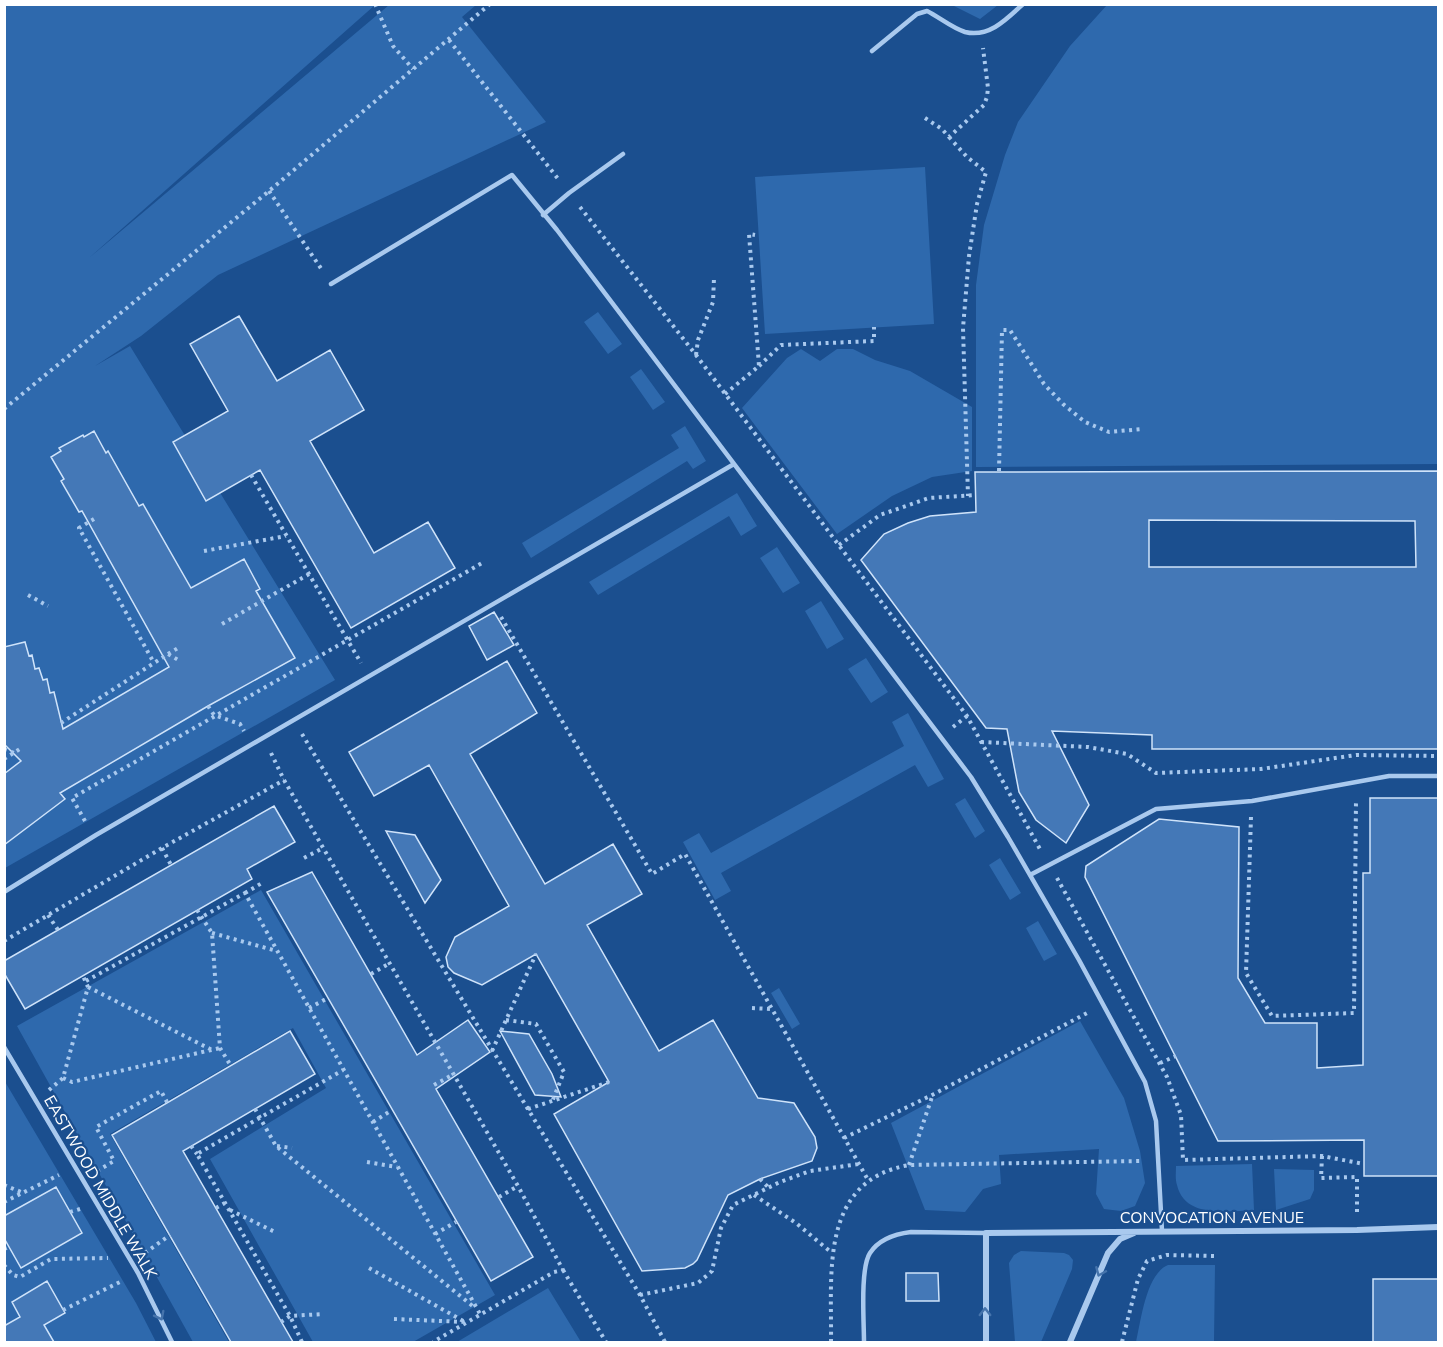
<svg xmlns="http://www.w3.org/2000/svg" width="1443" height="1347" font-family="'Nunito Sans',sans-serif">
	<style>
		.green { fill: #2e69ad }
		.building { fill: #4478b7; stroke: #cfe3fa; stroke-width: 1.5; fill-rule: evenodd }
		.lines { fill: none; stroke-linecap: round; stroke-linejoin: round }
		.path { stroke: #a9c9ee; stroke-width: 4; stroke-dasharray: 3 4.5; stroke-linecap: butt }
		.lane { stroke: #a9c9ee; stroke-width: 4.5 }
		.street { stroke: #a9c9ee; stroke-width: 6 }
		.oneway { stroke: #4674ac }
		.labels { text-anchor: middle; stroke-width: 4.5; stroke-linejoin: round; paint-order: stroke }
		.street-label { font-size: 16px; fill: #fff; stroke: #1b4f8f }
	</style>
	<rect width="100%" height="100%" fill="#1b4f8f"/>
	<path class="green" d="M 5,5 L 375,5 L 89,258 L 389,5 L 476,5 L 462,17 L 546,122 L 218,275 L 141,336 L 95,366 L 130,346 L 335,680 L 5,868 Z
		M 952,5 L 998,5 L 980,19 Z
		M 1107,5 L 1438,5 L 1438,464 L 976,467 L 976,285 L 984,225 L 1005,155 L 1018,122 L 1070,46 Z
		M 925,167 L 934,324 L 765,334 L 755,177 Z
		M 598,312 L 622,344 L 608,354 L 584,322 Z
		M 837,349 L 853,349 L 875,360 L 910,371 L 972,407 L 972,471 L 932,477 L 892,496 L 837,534 L 742,408 L 787,358 L 801,349 L 820,361 Z
		M 641,369 L 665,402 L 653,410 L 630,377 Z
		M 685,426 L 706,461 L 693,469 L 687,461 L 531,558 L 522,543 L 679,448 L 671,435 Z
		M 737,493 L 757,526 L 741,536 L 729,516 L 598,595 L 589,582 Z
		M 777,547 L 800,583 L 783,593 L 760,558 Z
		M 821,601 L 844,639 L 827,649 L 805,611 Z
		M 866,658 L 888,692 L 871,703 L 848,669 Z
		M 908,713 L 944,779 L 928,787 L 915,765 L 721,873 L 731,891 L 715,900 L 683,842 L 699,833 L 711,853 L 904,746 L 892,722 Z
		M 965,798 L 985,831 L 975,838 L 955,804 Z
		M 1000,858 L 1021,893 L 1010,900 L 989,865 Z
		M 261,890 L 495,1295 L 413,1342 L 313,1342 L 210,1159 L 326,1088 L 293,1028 L 110,1134 L 229,1342 L 193,1342 L 17,1026 Z
		M 1038,921 L 1057,954 L 1044,961 L 1026,928 Z
		M 779,988 L 800,1024 L 792,1029 L 771,993 Z
		M 1080,1021 L 1124,1098 L 1140,1151 L 1145,1183 L 1135,1206 L 1121,1211 L 1104,1209 L 1096,1194 L 1099,1149 L 999,1155 L 1001,1184 L 983,1189 L 965,1212 L 925,1210 L 891,1123 Z
		M 4,1080 L 136,1303 L 156,1342 L 5,1342 Z
		M 1252,1164 L 1254,1210 C 1228,1211 1185,1219 1177,1185 C 1175,1179 1176,1172 1176,1166 Z
		M 1274,1169 L 1314,1170 L 1314,1190 L 1310,1199 L 1276,1210 Z
		M 1021,1251 L 1064,1253 L 1069,1255 L 1073,1260 L 1072,1269 L 1041,1342 L 1015,1342 L 1009,1263 L 1014,1255 Z
		M 1168,1265 L 1215,1265 L 1214,1342 L 1136,1342 C 1141,1321 1146,1274 1168,1265 Z
		M 548,1288 L 581,1342 L 457,1342 Z"/>
	<path class="building" d="M 239,316 L 277,381 L 330,350 L 364,410 L 310,441 L 374,553 L 428,522 L 455,568 L 351,628 L 260,470 L 206,501 L 173,442 L 228,411 L 190,344 Z
		M 94,431 L 106,453 L 108,451 L 139,506 L 143,504 L 191,588 L 244,559 L 260,589 L 256,591 L 295,658 L 208,706 L 60,793 L 65,799 L 4,845 L 4,774 L 21,761 L 4,744 L 4,647 L 25,642 L 29,656 L 32,655 L 35,669 L 39,668 L 43,680 L 47,679 L 50,693 L 54,692 L 63,729 L 169,667 L 82,511 L 79,512 L 61,481 L 64,479 L 51,457 L 61,451 L 59,448 L 83,435 L 84,437 Z
		M 1438,471 L 1438,749 L 1152,749 L 1152,735 L 1052,731 L 1089,805 L 1066,843 L 1036,820 L 1019,792 L 1007,729 L 986,728 L 861,560 L 884,534 L 908,523 L 930,516 L 976,512 L 975,472 ZM 1149,520 L 1415,521 L 1416,567 L 1149,567 Z
		M 494,612 L 514,645 L 487,660 L 469,626 Z
		M 507,661 L 537,713 L 470,754 L 545,884 L 613,844 L 642,894 L 587,925 L 659,1051 L 713,1020 L 758,1098 L 794,1103 L 815,1137 L 817,1148 L 812,1161 L 760,1179 L 728,1195 L 697,1260 L 693,1264 L 685,1268 L 642,1271 L 554,1114 L 609,1082 L 536,954 L 482,985 L 454,973 L 448,967 L 446,957 L 455,937 L 509,906 L 429,765 L 374,796 L 349,752 Z
		M 1370,798 L 1438,798 L 1438,1176 L 1364,1176 L 1364,1140 L 1218,1141 L 1085,877 L 1086,866 L 1159,819 L 1239,827 L 1238,978 L 1265,1023 L 1317,1023 L 1317,1068 L 1363,1065 L 1363,873 L 1370,873 Z
		M 274,806 L 295,842 L 247,869 L 252,879 L 25,1009 L 4,973 L 4,961 Z
		M 386,831 L 415,835 L 441,880 L 425,903 Z
		M 312,872 L 417,1055 L 468,1020 L 490,1052 L 436,1089 L 533,1257 L 491,1281 L 267,892 Z
		M 290,1031 L 315,1074 L 183,1151 L 293,1342 L 231,1342 L 112,1135 Z
		M 500,1031 L 529,1034 L 552,1074 L 561,1097 L 535,1095 Z
		M 56,1187 L 82,1233 L 21,1268 L 4,1238 L 4,1216 Z
		M 906,1273 L 938,1273 L 939,1301 L 906,1301 Z
		M 1373,1279 L 1438,1279 L 1438,1342 L 1373,1342 Z
		M 47,1281 L 65,1313 L 44,1325 L 54,1342 L 4,1342 L 4,1326 L 20,1317 L 12,1302 Z"/>
	<g class="lines">
		<path class="path" d="M 375,4 L 393,46 L 413,69
			M 449,40 L 559,180
			M 925,118 L 942,129 L 949,137 L 984,105 L 987,97 L 988,88 L 983,48
			M 949,137 L 967,157 L 986,172 L 977,204 L 969,256 L 963,328 L 968,496
			M 269,191 L 322,270
			M 580,207 L 696,355 L 967,716 L 1041,851
			M 696,355 L 698,340 L 713,302 L 714,278
			M 759,366 L 781,345 L 874,341 L 874,327
			M 725,394 L 759,366 L 749,234 L 755,235
			M 4,409 L 269,191 L 490,4
			M 999,471 L 1002,330 L 1010,330 L 1044,384 L 1063,404 L 1085,422 L 1109,432 L 1142,429
			M 251,475 L 361,663
			M 94,519 L 79,528 L 154,663
			M 839,545 L 880,515 L 929,498 L 975,495
			M 204,551 L 286,536
			M 28,595 L 48,606
			M 501,617 L 652,874 L 685,854 L 868,1180
			M 222,624 L 309,574
			M 168,654 L 178,648
			M 208,706 L 214,715 L 240,724 L 244,731
			M 61,723 L 168,654 L 180,661
			M 953,727 L 967,716
			M 302,734 L 640,1295 L 665,1342
			M 981,742 L 1088,747 L 1127,754 L 1156,773 L 1261,769 L 1356,755 L 1438,756
			M 4,749 L 14,753
			M 271,753 L 284,780 L 518,1186 L 563,1270 L 554,1272 L 433,1342
			M 4,759 L 23,747
			M 1251,817 L 1246,973 L 1272,1016 L 1354,1013 L 1356,799
			M 85,821 L 72,798 L 482,563
			M 162,848 L 171,865
			M 304,858 L 323,848
			M 1057,878 L 1167,1077 L 1181,1115 L 1183,1160 L 1322,1156 L 1364,1164
			M 245,893 L 262,883
			M 197,910 L 212,933 L 220,1048 L 231,1066
			M 48,915 L 58,930
			M 212,933 L 277,951
			M 4,941 L 162,848 L 284,780
			M 371,974 L 390,963
			M 86,981 L 245,893 L 480,1314
			M 88,987 L 212,1050
			M 309,1008 L 328,998
			M 752,1008 L 770,1009
			M 506,1020 L 536,1024 L 564,1072 L 552,1102
			M 492,1051 L 536,954
			M 1160,1063 L 1176,1056
			M 63,1078 L 72,1082 L 220,1048
			M 434,1085 L 454,1074
			M 49,1090 L 63,1078 L 88,987 L 83,976
			M 255,1109 L 276,1146 L 475,1308
			M 528,1109 L 609,1082
			M 373,1122 L 392,1110
			M 844,1138 L 934,1094 L 1089,1012
			M 191,1146 L 197,1154
			M 277,1146 L 292,1148
			M 1322,1156 L 1321,1178 L 1357,1177 L 1357,1214
			M 367,1162 L 397,1167
			M 909,1165 L 933,1094
			M 97,1171 L 114,1161 L 96,1127 L 161,1091 L 168,1104
			M 760,1179 L 769,1188
			M 4,1185 L 21,1192
			M 754,1195 L 796,1223 L 832,1253
			M 499,1197 L 518,1186
			M 4,1202 L 59,1175
			M 216,1208 L 225,1203
			M 230,1210 L 275,1232
			M 70,1212 L 80,1209
			M 435,1234 L 456,1222
			M 4,1249 L 9,1247
			M 145,1253 L 170,1235
			M 4,1265 L 13,1275 L 20,1277 L 51,1259 L 108,1258
			M 369,1268 L 465,1322
			M 563,1270 L 606,1342
			M 640,1295 L 698,1283 L 712,1271 L 721,1228 L 733,1205 L 780,1182 L 810,1171 L 859,1164
			M 63,1310 L 122,1281
			M 394,1319 L 465,1322
			M 281,1322 L 290,1316 L 323,1314
			M 302,1342 L 290,1316 L 197,1154 L 343,1070
			M 831,1342 C 832,1273 819,1181 909,1165 L 1140,1161
			M 1122,1342 L 1138,1279 L 1147,1261 L 1167,1255 L 1215,1256"/>
		<path class="lane" d="M 872,51 L 917,14 L 927,11 C 939,17 952,28 965,32 C 989,38 1007,19 1023,4
			M 543,215 L 569,193 L 623,154
			M 331,284 L 512,175 L 557,230 L 971,777 L 1008,837 L 1079,960 L 1145,1082 L 1156,1121 L 1162,1231
			M 1030,875 L 1156,809 L 1252,801 L 1389,776 L 1438,776
			M 4,892 L 96,835 L 734,464
			M 4,1047 L 138,1273 L 172,1342
			M 864,1342 C 864,1322 860,1268 870,1253 C 879,1239 895,1234 911,1232 L 986,1233"/>
		<path class="street" d="M 986,1342 L 986,1233 L 1357,1230 L 1438,1227
			M 1070,1342 L 1108,1253 L 1120,1239 L 1134,1233"/>
	</g>
	<defs><path id="oneway-chevron" d="M-2-3.5L2.5 0L-2 3.5" fill="none" stroke-width="1.6" stroke-linecap="round" stroke-linejoin="round" transform="scale(1.5)"/></defs>
	<g class="oneway">
		<use href="#oneway-chevron" transform="translate(1100 1272) rotate(113)"/>
		<use href="#oneway-chevron" transform="translate(985 1312) rotate(-90)"/>
		<use href="#oneway-chevron" transform="translate(160 1316) rotate(63)"/>
	</g>
	<g class="labels">
		<g class="street-label">
			<text transform="translate(101 1187) rotate(60)" y="6">EASTWOOD MIDDLE WALK</text>
			<text x="1212" y="1223">CONVOCATION AVENUE</text>
		</g>
	</g>
	<rect width="1443" height="1347" fill="none" stroke="#ffffff" stroke-width="12"/>
</svg>
